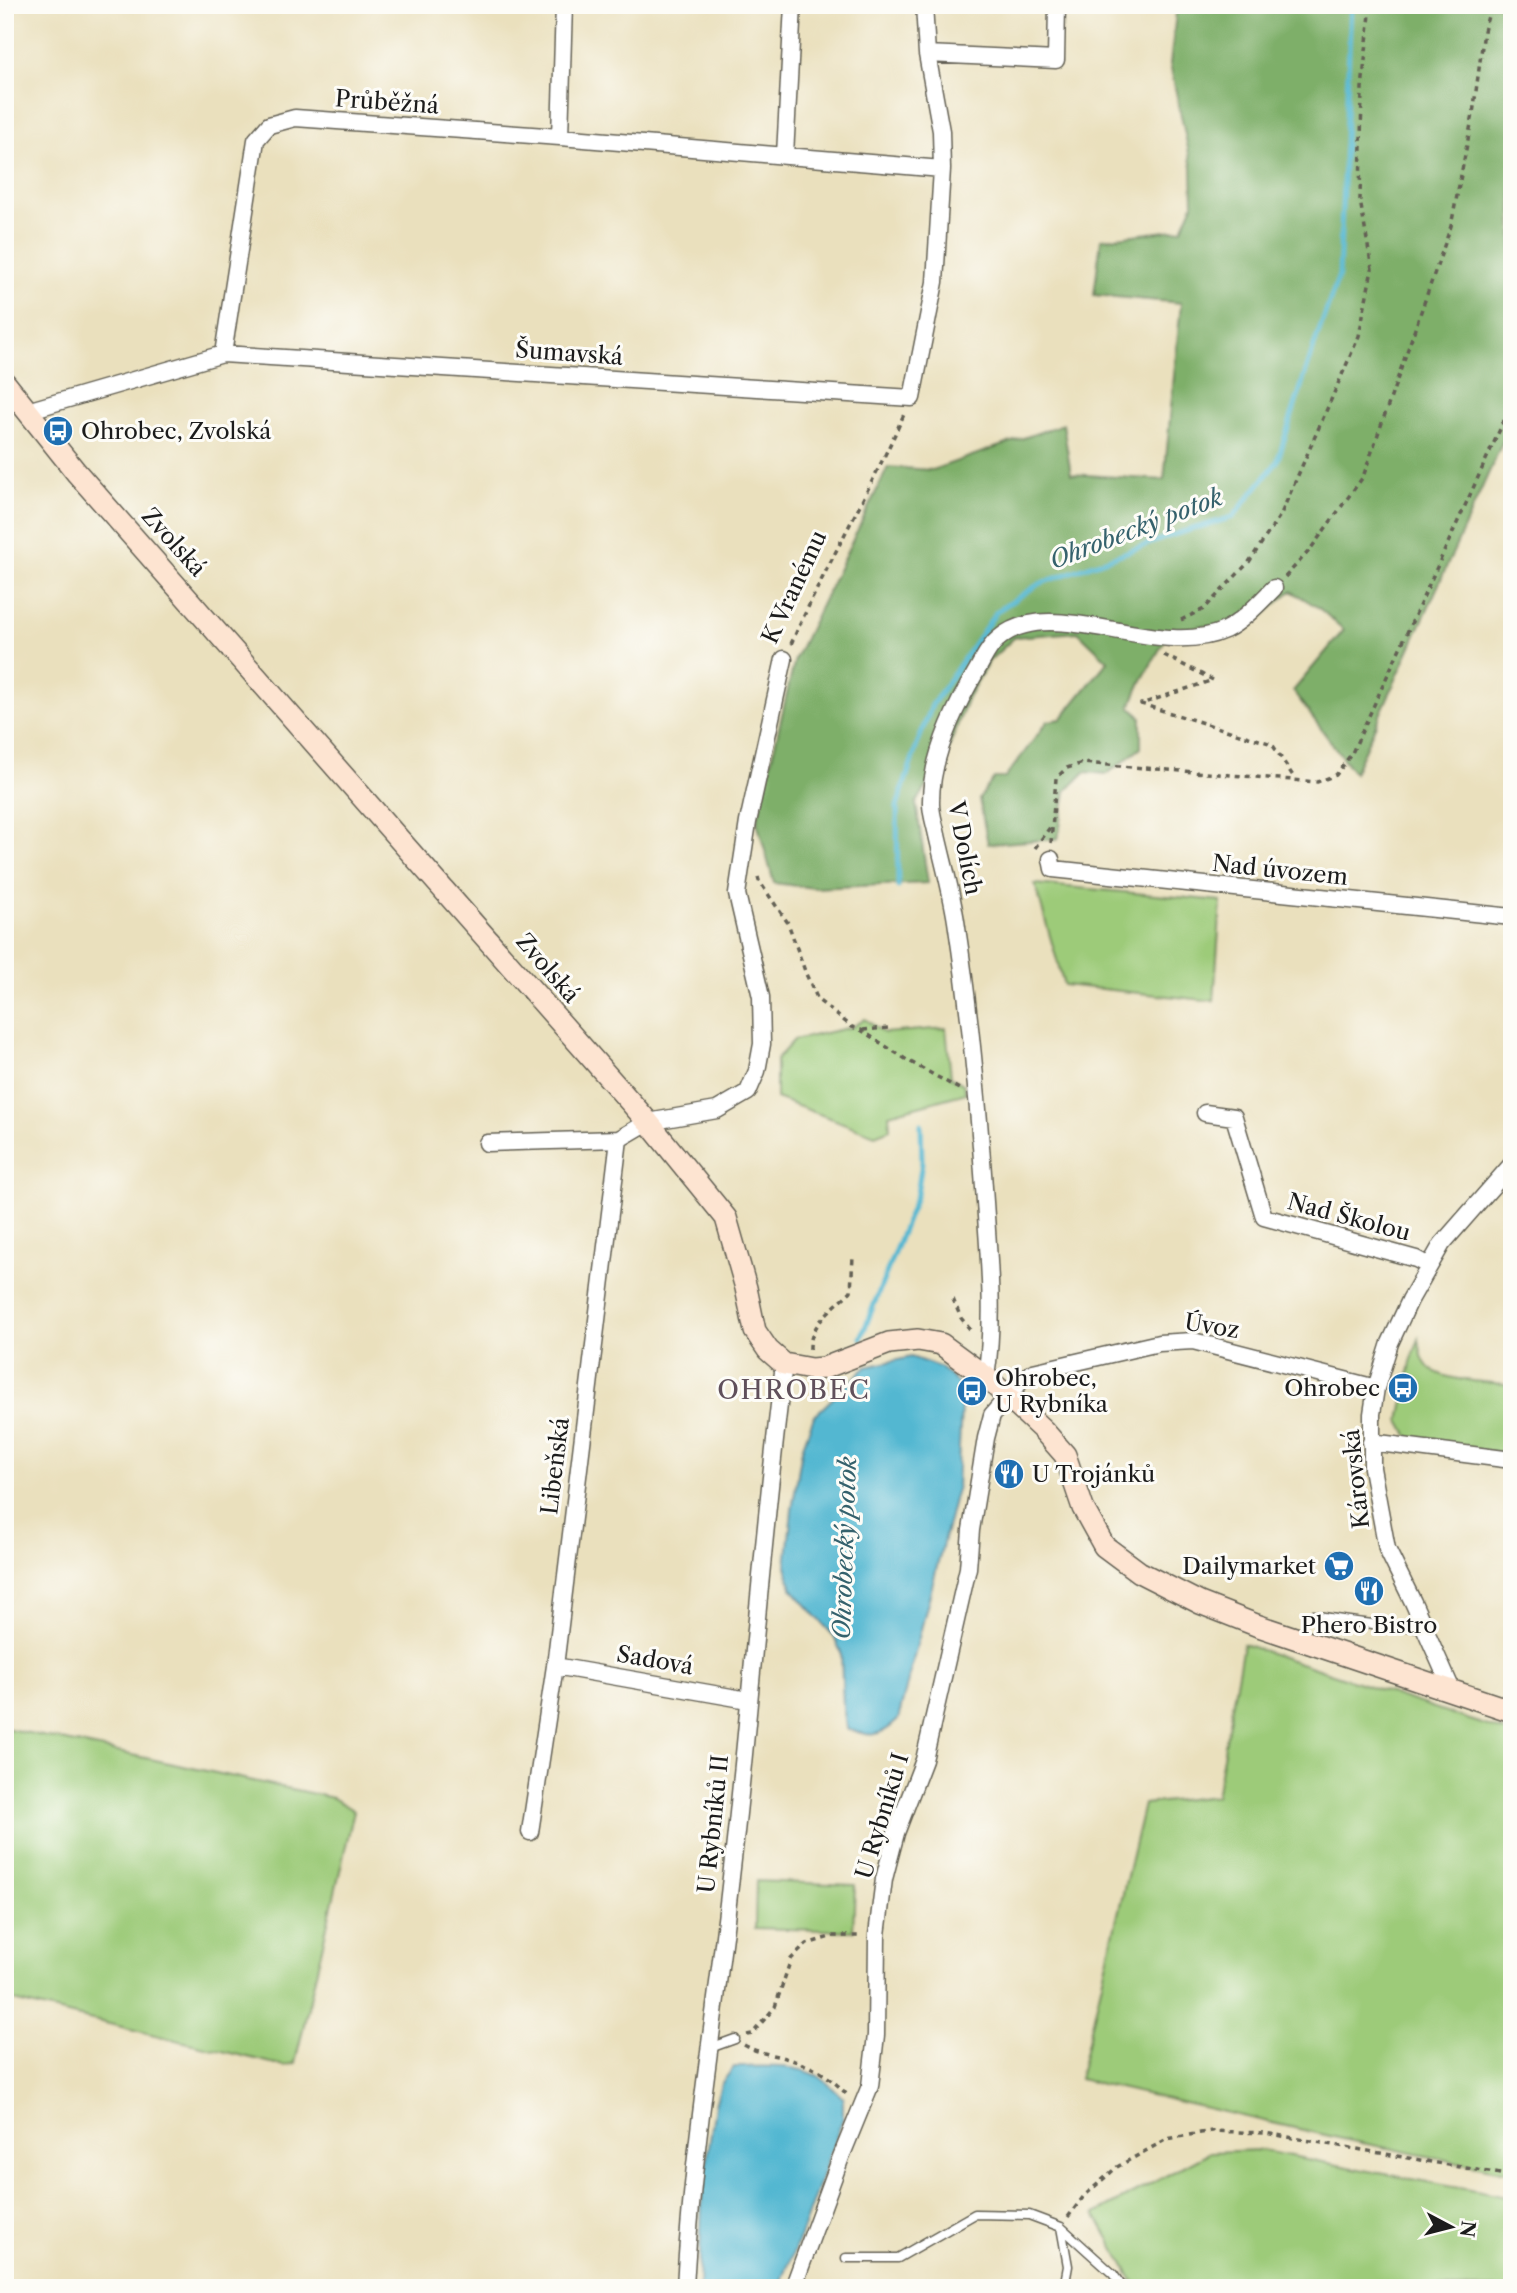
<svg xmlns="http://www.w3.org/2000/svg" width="1517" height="2293" font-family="'Libre Caslon Text',serif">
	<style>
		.green { fill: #9dcb79; stroke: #5c744a; stroke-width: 2 }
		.forest { fill: #7eaf69; stroke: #4d6642; stroke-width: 2 }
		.water { fill: #53b7d1; stroke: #386a76; stroke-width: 2 }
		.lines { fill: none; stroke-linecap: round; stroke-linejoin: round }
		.stream { stroke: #53b7d1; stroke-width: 5 }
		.lane-casing { stroke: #646154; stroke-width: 11 }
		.street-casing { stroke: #646154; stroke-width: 19 }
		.secondary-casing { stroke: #646154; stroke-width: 24 }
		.path { stroke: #646154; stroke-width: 3.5; stroke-dasharray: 5 5; stroke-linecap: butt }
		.lane { stroke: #fff; stroke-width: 8 }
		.street { stroke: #fff; stroke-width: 16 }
		.secondary { stroke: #fde4d1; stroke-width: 21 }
		.labels { text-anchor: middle; stroke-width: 6; stroke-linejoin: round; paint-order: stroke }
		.street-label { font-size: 23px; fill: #1c1c1c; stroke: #fdfcf7 }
		.poi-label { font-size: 23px; fill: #1c1c1c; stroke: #fdfcf7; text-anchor: start }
		.water-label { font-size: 24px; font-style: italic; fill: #35626d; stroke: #fdfcf7 }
		.quarter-label { font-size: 26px; letter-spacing: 2px; fill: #60505b; stroke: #fdfcf7 }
	</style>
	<rect width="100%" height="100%" fill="#fdfcf7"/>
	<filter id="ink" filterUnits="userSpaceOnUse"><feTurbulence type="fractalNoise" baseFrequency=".0143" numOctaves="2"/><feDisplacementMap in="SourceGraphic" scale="14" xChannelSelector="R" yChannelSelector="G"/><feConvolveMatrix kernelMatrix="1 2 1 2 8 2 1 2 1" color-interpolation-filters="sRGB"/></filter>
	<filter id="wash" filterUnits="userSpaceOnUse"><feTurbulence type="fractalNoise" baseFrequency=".00686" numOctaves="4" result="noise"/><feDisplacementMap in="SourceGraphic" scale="28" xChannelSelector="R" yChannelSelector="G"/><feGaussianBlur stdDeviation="1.57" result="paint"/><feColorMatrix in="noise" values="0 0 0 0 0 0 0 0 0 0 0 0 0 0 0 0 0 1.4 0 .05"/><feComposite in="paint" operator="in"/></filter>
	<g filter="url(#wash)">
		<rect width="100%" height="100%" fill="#eae0bd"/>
		<path class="green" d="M 1035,884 L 1221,901 L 1214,1001 L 1064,985 Z
			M 865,1019 L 884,1033 L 946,1028 L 951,1077 L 963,1084 L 966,1093 L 889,1114 L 890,1129 L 875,1135 L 776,1098 L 776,1060 L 794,1040 L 852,1027 Z
			M 1419,1339 C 1421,1350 1421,1362 1431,1369 C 1447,1382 1491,1382 1512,1385 L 1512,1454 L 1431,1444 L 1409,1437 L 1400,1421 L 1411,1362 Z
			M 1243,1644 L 1512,1734 L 1512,2173 L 1347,2140 L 1079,2079 L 1144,1804 L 1216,1796 Z
			M 5,1728 L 333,1798 L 354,1811 L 295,2063 L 284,2066 L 5,1999 Z
			M 756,1881 L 855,1885 L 853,1931 L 755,1928 Z
			M 1259,2150 L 1512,2198 L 1512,2288 L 1137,2288 L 1095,2214 L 1210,2152 Z"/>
		<path class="forest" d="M 1177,5 L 1512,5 L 1512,421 L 1354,773 L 1293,691 L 1344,630 L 1319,608 L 1291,591 L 1251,626 L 1201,626 L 1169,633 L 1142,680 L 1130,707 L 1141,717 L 1141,748 L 1107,774 L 1085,772 L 1066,791 L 1058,839 L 988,844 L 979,799 L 994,778 L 1005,778 L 1048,721 L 1061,719 L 1108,661 L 1078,632 L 1015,637 L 990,660 L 968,697 L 944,761 L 916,803 L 928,883 L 814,888 L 774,883 L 757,822 L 795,659 L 888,467 L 932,470 L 1063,424 L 1071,474 L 1164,480 L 1181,303 L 1094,295 L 1101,239 L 1182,229 L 1193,204 L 1192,167 L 1170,64 Z"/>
		<path class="water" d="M 911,1357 L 939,1367 L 962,1387 L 957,1488 L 898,1720 C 880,1738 870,1737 847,1729 L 843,1708 L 841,1652 L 833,1635 L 792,1589 L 786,1566 L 792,1510 L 802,1449 L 814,1416 L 866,1367 Z
			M 734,2067 C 761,2067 793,2063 818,2076 C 827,2081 835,2091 843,2098 L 843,2118 L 800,2236 L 779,2288 L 699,2288 L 702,2196 L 715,2105 L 721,2084 Z"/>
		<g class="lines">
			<path class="stream" d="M 898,887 L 897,807 L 917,745 L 932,705 L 997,611 L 1039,584 L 1176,534 L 1233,517 L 1277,462 L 1318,334 L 1339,275 L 1351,5
				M 861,1338 L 917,1194 L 922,1162 L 921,1124"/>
		</g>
	</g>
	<g filter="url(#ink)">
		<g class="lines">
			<g class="lane-casing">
				<path id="lane" d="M 1313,1615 C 1350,1622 1387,1627 1424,1627
					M 710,2048 L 735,2039
					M 1061,2227 L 1068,2266 L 1064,2288
					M 846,2258 L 898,2258 L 975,2214 L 1029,2215 L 1061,2227 L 1113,2274 L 1123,2288"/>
			</g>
			<g class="street-casing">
				<path id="street" d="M 927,54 L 1056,60 L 1057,5
					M 560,137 L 564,5
					M 785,155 L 793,5
					M 223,354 L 912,398 L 935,282 L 942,169 L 941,131 L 927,54 L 924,5
					M 27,411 L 223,354 L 256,140 L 269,125 L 295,118 L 560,137 L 942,169
					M 1051,859 L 1053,869 L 1512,917
					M 1205,1113 L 1234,1117 L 1264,1217 L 1416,1259 L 1429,1266
					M 487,1143 L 619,1139
					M 986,1377 C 995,1320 989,1260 985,1202 C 979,1111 971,1019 957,928 C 953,897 944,866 937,835 C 935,825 931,814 931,804 C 930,759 955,707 977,670 C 983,660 989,646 998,639 C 1050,592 1158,661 1225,630 C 1243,621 1260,602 1274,588
					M 1371,1442 L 1512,1460
					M 555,1666 L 748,1700
					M 1452,1690 L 1413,1602 L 1387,1549 L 1372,1468 L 1372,1414 L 1376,1388 L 1390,1343 L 1410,1300 L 1442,1244 L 1512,1164
					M 530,1832 L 555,1666 L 619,1139 L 648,1122 L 717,1110 L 748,1092 L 757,1071 L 762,1044 L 761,997 L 737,894 L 748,822 L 784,659
					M 685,2288 C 692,2150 716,2014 731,1877 C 751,1706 762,1535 784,1364
					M 793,2288 L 841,2157 L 870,2086 L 876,2035 L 877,1935 L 884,1879 L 896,1833 L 924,1760 L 968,1568 L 971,1530 L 986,1438 L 992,1415 L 1021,1381 L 1033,1372 L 1159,1343 L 1193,1341 L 1376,1388"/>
			</g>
			<g class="secondary-casing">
				<path id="secondary" d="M 5,383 L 76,472 L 648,1122 L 726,1218 L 746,1288 L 755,1331 L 768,1350 L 784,1364 L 811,1369 L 824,1368 L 889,1343 L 918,1340 L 941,1344 L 986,1377 L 1043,1430 L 1065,1455 L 1083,1508 L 1104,1546 L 1139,1572 L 1200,1603 L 1256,1625 L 1512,1711"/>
			</g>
			<path class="path" d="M 1285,577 L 1309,551 L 1363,477 L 1451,226 L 1473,114 L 1484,31 L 1491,5
				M 1181,620 L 1204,609 L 1249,562 L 1281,514 L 1359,336 L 1372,269 L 1360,200 L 1362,88 L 1371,5
				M 791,644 C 826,565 870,491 905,412
				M 1164,655 L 1213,680 L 1141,704 L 1272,744 L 1295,779
				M 1051,843 L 1056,778 L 1067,768 L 1083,763 L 1317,782 L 1336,775 L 1352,753 L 1512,403
				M 1035,848 L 1051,826
				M 758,877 L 759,881 L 788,923 L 806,974 L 818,1000 L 852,1027 L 861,1030 L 907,1060 L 961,1090
				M 863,1030 L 889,1028
				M 953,1299 L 961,1318 L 973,1333
				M 810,1349 C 809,1324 834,1308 851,1291 L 853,1257
				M 747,2035 L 752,2034 L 775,2007 L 791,1959 L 807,1944 L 833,1936 L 860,1936
				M 744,2045 C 757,2052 768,2054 781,2057 C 810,2065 828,2073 848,2096
				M 1068,2217 L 1084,2196 L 1117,2167 L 1167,2139 L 1212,2131 L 1265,2133 L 1512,2176"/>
			<use href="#lane" class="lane"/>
			<use href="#street" class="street"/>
			<use href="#secondary" class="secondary"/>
		</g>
	</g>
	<defs>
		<g id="bus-disc" transform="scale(1.575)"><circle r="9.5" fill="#1f6fb2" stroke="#fdfcf7"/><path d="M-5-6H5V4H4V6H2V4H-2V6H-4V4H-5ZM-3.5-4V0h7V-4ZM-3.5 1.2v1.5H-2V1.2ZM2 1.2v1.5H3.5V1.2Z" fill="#fff"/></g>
		<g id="restaurant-disc" transform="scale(1.575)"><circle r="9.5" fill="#1f6fb2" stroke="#fdfcf7"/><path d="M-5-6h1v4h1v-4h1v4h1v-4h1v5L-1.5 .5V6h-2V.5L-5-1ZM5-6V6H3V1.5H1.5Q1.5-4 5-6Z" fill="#fff"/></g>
		<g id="supermarket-disc" transform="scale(1.575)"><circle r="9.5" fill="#1f6fb2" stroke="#fdfcf7"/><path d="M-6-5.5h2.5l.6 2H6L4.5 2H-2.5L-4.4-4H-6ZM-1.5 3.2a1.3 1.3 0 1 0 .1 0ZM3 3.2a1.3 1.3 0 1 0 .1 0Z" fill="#fff"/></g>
	</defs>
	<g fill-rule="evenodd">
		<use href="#bus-disc" x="58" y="431"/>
		<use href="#bus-disc" x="1403" y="1388"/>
		<use href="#bus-disc" x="972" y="1391"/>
		<use href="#restaurant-disc" x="1009" y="1474"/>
		<use href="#supermarket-disc" x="1339" y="1566"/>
		<use href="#restaurant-disc" x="1369" y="1591"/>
	</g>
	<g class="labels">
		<g class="street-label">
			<text transform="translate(387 102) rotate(4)" y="8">Průběžná</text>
			<text transform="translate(569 353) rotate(4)" y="8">Šumavská</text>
			<text transform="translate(174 542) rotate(48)" y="8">Zvolská</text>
			<text transform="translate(794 587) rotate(-65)" y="8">K Vranému</text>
			<text transform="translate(965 848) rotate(79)" y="8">V Dolích</text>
			<text transform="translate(1280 870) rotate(6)" y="8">Nad úvozem</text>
			<text transform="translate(548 968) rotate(49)" y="8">Zvolská</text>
			<text transform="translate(1349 1217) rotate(15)" y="8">Nad Školou</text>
			<text transform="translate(1212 1326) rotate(9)" y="8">Úvoz</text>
			<text transform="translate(555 1466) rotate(-83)" y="8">Libeňská</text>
			<text transform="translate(1356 1479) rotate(-96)" y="8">Károvská</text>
			<text transform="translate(655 1660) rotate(10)" y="8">Sadová</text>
			<text transform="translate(882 1816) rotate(-73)" y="8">U Rybníků I</text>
			<text transform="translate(713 1824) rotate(-84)" y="8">U Rybníků II</text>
		</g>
		<g class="poi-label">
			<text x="81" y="439">Ohrobec, Zvolská</text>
			<text x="995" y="1386">Ohrobec,<tspan x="995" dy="26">U Rybníka</tspan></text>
			<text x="1380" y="1396" text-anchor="end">Ohrobec</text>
			<text x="1032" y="1482">U Trojánků</text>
			<text x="1316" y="1574" text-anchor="end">Dailymarket</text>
			<text x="1369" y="1633" text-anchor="middle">Phero Bistro</text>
		</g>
		<g class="water-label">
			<text transform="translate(1136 529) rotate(-21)" y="8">Ohrobecký potok</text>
			<text transform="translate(845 1548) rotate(-88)" y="8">Ohrobecký potok</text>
		</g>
		<g class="quarter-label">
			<text x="794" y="1399">OHROBEC</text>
		</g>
	</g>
	<rect width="1517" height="2293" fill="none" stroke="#fdfcf7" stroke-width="28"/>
	<g transform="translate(1451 2227) rotate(97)" stroke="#fdfcf7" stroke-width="5" paint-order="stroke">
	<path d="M0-5L12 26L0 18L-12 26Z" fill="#1c1c1c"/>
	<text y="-10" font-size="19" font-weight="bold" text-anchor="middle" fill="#1c1c1c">N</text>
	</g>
</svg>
